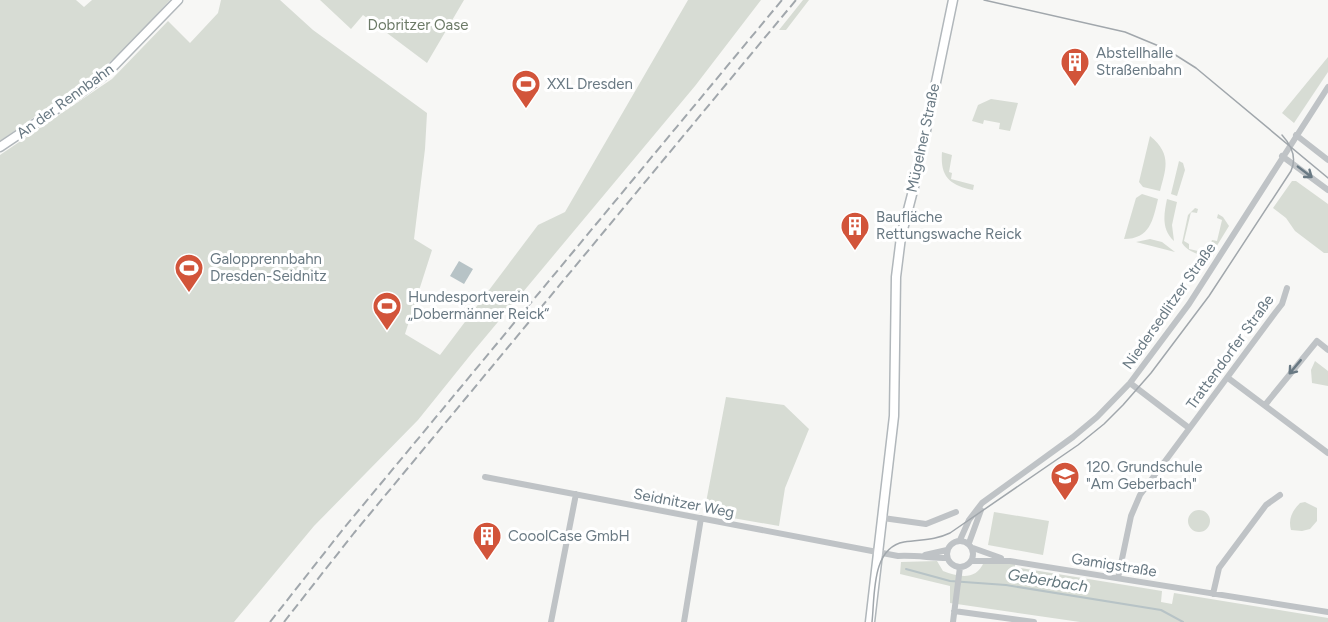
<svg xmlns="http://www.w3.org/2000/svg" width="1328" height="622" font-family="Figtree,sans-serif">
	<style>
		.green { fill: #d7dcd4 }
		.water { fill: #b7c3c6 }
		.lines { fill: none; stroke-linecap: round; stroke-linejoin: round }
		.stream { stroke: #b7c3c6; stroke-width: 2 }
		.secondary-casing { stroke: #b1b7bb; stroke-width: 11 }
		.street { stroke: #bfc3c6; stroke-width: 6 }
		.secondary { stroke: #fff; stroke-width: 8 }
		.tram { stroke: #a1a7ac; stroke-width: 1.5 }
		.rail { stroke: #a1a7ac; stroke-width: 2; stroke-dasharray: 9 4.5; stroke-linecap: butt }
		.oneway { stroke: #697983 }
		.labels { text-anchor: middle; stroke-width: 6; stroke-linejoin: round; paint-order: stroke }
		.park-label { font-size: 15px; fill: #6c7a67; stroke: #fff }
		.poi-label { font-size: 15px; fill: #697983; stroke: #fff; text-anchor: start }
		.street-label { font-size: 15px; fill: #697983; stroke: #fff }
		.water-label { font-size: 16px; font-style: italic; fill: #65797f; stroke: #fff }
	</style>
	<rect width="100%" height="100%" fill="#f7f7f5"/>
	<path class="green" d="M 0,0 L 76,0 L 84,7 L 92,0 L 170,0 L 131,43 L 100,71 L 0,141 Z
		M 221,0 L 280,0 L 313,30 L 427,113 L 425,149 L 414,239 L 432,250 L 405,334 L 440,355 L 538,225 L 565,212 L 688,0 L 761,0 L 695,86 L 472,353 L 418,420 L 314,526 L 234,622 L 0,622 L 0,155 L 112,79 L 168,21 L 190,43 L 218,13 Z
		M 320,0 L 464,0 L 427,63 L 363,15 L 351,29 Z
		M 803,0 L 809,0 L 786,30 L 779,30 Z
		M 1328,57 L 1328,72 L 1294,123 L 1282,113 Z
		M 991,99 L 1018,103 L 1010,131 L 999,129 L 1000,123 L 984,120 L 983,124 L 972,121 L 978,105 Z
		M 1150,136 C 1172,154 1166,168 1160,191 L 1143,187 L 1139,182 Z
		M 942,152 L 952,155 L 949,172 L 952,173 L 951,179 L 974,185 L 973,190 C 950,185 940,177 942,152 Z
		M 1179,161 L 1183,163 L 1185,170 L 1177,196 L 1171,194 Z
		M 1292,181 L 1296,181 L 1328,204 L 1328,253 L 1324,253 L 1295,231 L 1286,218 L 1273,208 Z
		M 1142,194 L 1158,199 C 1153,220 1150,239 1124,239 L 1136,198 Z
		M 1167,199 L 1177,202 L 1172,225 L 1174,241 C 1161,229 1164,214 1167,199 Z
		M 1195,208 L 1198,209 L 1197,213 L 1191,212 L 1184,241 L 1189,244 L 1189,249 L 1207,253 L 1212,240 L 1217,241 L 1222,220 L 1217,218 L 1218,214 L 1223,217 L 1229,226 L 1210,257 C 1199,255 1188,252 1182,243 L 1188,215 Z
		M 1150,239 L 1162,242 L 1175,252 L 1136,242 Z
		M 1315,361 L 1328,371 L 1328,386 L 1312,383 L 1311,370 Z
		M 726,397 L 784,405 L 809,429 L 785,488 L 779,526 L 704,513 Z
		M 1305,502 L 1317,508 L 1317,521 L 1310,529 L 1302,531 L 1291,530 C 1288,519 1292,511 1300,503 Z
		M1188 521a11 11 0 1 1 22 0a11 11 0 1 1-22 0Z
		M 994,512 L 1049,521 L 1043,555 L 988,545 Z
		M 937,561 L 943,571 C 959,577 976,581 984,562 L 1015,564 L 1015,567 L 1162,591 L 1161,602 L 1172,604 L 1174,593 L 1328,618 L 1328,622 L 1080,622 L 950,603 L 950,586 L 900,574 L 901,562 Z"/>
	<path class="water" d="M 459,261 L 473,269 L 464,284 L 450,276 Z"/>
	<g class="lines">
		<path class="stream" d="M 906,569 L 950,581 L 1006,585 L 1161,610 L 1183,622"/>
		<g class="secondary-casing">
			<path id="secondary" d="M 0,147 L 79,94 L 106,74 L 178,0
				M 870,622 L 894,416 L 896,277 L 901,237 L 916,179 L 953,0"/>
		</g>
		<path class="street" d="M 1296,135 L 1328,160
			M 1282,156 L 1328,190
			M 1228,378 L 1328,453
			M 1130,383 L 1189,428
			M 1265,405 L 1317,341 L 1328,350
			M 485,477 L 898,556 C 915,555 931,558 947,558
			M 883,518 L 926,524 L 956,512
			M 960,540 L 969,520 L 982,503 L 1073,437 L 1097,417 L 1130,383 L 1189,304 L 1328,87
			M947 554a13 13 0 1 1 26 0a13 13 0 1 1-26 0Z
			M 969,543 L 981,510
			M 973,548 L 1001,558
			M 925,555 L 947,550
			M 972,561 L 1010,561 L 1328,612
			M 1118,578 L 1131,516 L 1140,495 L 1275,313 L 1282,304 L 1287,288
			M 1213,594 L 1219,568 L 1266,505 L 1280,495
			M 954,611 L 1034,622
			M 551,622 L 576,494
			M 684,622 L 701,518
			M 953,622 L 960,567"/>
		<use href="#secondary" class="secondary"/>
		<path class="tram" d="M 984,0 L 1125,32 L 1166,49 L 1196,68 L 1328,178
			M 872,622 C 875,596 871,548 904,542 C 922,539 933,541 950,533 L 1078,445 L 1104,424 L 1123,405 L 1151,373 L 1209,296 L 1291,171 C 1297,158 1292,146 1282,135"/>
		<path class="rail" d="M 270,622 L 344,528 L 782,0
			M 284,622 L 354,533 L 796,0"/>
	</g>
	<defs><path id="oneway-shaft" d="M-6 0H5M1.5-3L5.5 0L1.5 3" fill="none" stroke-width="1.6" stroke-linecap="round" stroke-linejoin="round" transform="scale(1.5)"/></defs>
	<g class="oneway">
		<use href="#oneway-shaft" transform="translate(1305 172) rotate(37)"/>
		<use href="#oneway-shaft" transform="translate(1295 367) rotate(130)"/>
	</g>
	<defs>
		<g id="building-pin" transform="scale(1.5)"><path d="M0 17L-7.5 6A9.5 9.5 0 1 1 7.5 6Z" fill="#d2543a" stroke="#fff"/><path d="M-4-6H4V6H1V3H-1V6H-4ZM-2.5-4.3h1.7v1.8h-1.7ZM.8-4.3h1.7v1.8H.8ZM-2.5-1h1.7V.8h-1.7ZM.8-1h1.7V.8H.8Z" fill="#fff"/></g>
		<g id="stadium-pin" transform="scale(1.5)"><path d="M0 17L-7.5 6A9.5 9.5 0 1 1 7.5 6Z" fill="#d2543a" stroke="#fff"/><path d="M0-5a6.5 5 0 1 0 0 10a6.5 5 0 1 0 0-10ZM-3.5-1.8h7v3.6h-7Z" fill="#fff"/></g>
		<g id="school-pin" transform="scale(1.5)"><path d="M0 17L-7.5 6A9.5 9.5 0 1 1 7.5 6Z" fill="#d2543a" stroke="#fff"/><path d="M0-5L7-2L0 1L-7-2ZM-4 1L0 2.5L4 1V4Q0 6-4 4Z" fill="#fff"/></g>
	</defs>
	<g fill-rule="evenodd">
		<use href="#building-pin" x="1075" y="62"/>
		<use href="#stadium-pin" x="526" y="84"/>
		<use href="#building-pin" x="855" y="226"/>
		<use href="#stadium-pin" x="189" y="268"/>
		<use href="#stadium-pin" x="387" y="306"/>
		<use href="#school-pin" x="1065" y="476"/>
		<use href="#building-pin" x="487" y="536"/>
	</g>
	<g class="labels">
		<g class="park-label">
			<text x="418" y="30">Dobritzer Oase</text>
		</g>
		<g class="poi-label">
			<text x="1096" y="58">Abstellhalle<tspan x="1096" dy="17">Straßenbahn</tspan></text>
			<text x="547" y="89">XXL Dresden</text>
			<text x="876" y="222">Baufläche<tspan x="876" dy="17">Rettungswache Reick</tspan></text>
			<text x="210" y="264">Galopprennbahn<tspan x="210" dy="17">Dresden-Seidnitz</tspan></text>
			<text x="408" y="302">Hundesportverein<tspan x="408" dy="17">„Dobermänner Reick“</tspan></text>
			<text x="1086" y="472">120. Grundschule<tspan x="1086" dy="17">"Am Geberbach"</tspan></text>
			<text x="508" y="541">CooolCase GmbH</text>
		</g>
		<g class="street-label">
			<text transform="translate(65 101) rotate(-36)" y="5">An der Rennbahn</text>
			<text transform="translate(923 138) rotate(-78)" y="5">Mügelner Straße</text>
			<text transform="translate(1169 306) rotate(-55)" y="5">Niedersedlitzer Straße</text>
			<text transform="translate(1230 352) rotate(-54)" y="5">Trattendorfer Straße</text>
			<text transform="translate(684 503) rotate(11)" y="5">Seidnitzer Weg</text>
			<text transform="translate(1114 565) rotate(9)" y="5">Gamigstraße</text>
		</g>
		<g class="water-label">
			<text transform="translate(1048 580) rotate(9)" y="6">Geberbach</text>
		</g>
	</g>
</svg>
